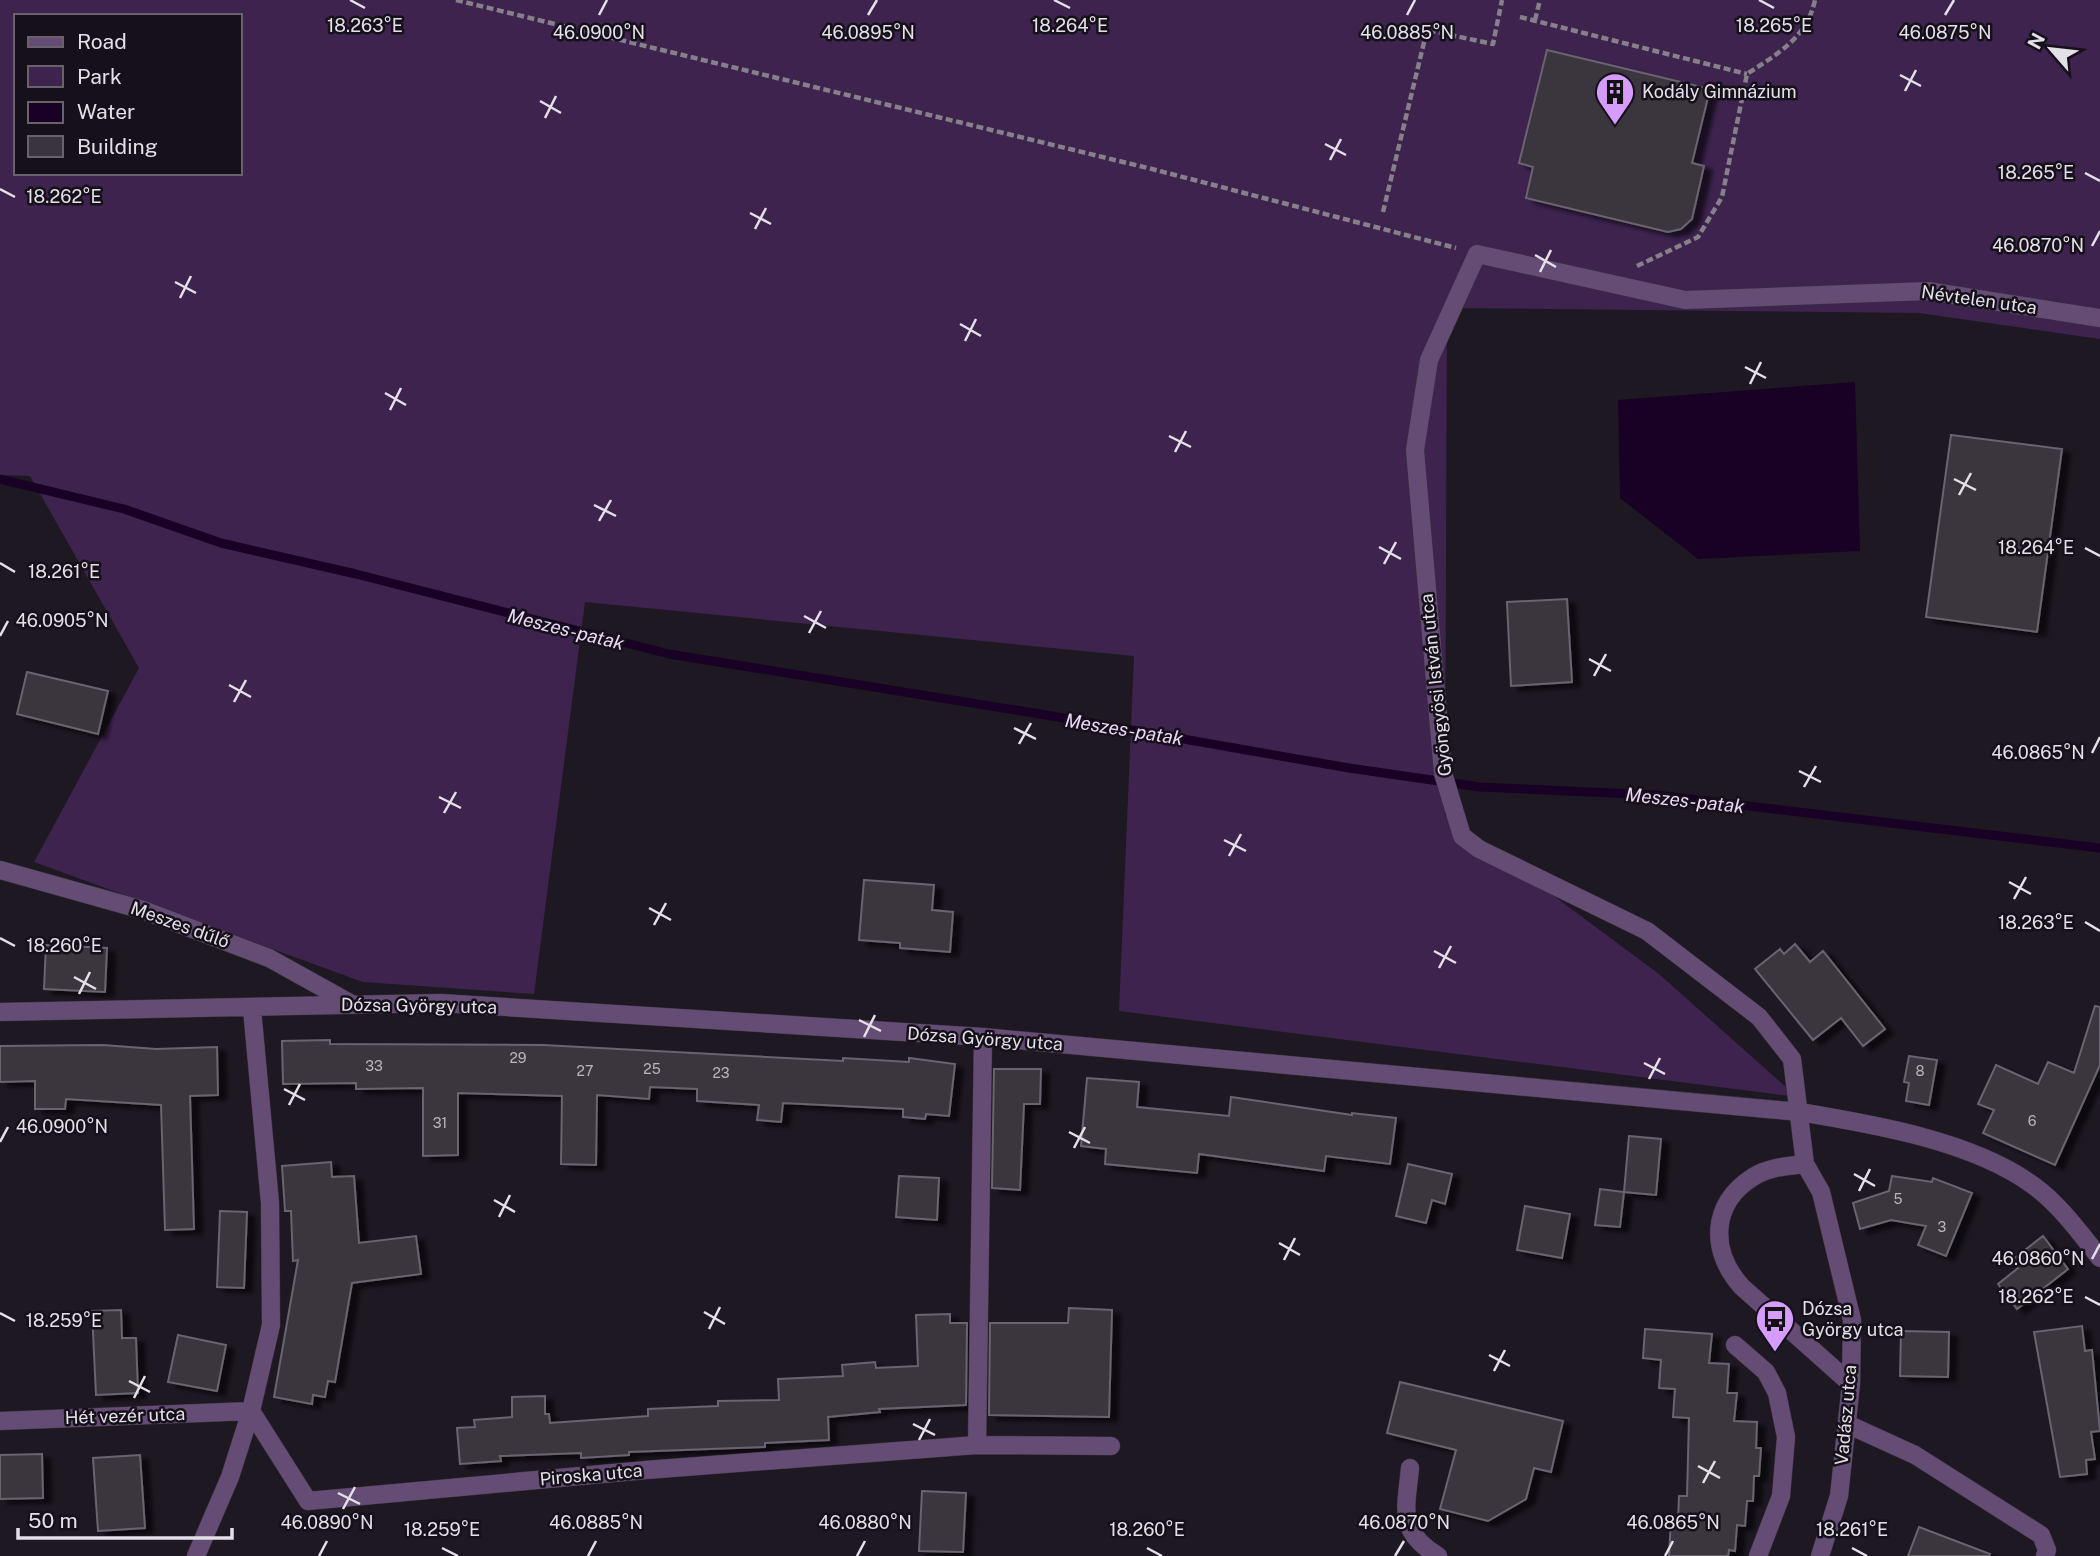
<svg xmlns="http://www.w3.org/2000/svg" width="2100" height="1556" font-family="'Public Sans',sans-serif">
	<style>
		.green { fill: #3d234e; fill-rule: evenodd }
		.water { fill: #180125 }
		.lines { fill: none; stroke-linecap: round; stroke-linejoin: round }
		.stream { stroke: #180125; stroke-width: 9 }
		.building { fill: #3a343e; stroke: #6a636f; stroke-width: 2; filter: url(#shadow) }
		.minor-casing { stroke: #3a343e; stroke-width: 19 }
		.path { stroke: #858089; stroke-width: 4.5; stroke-dasharray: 7 3.5; stroke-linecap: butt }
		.minor { stroke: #644c75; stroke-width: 18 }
		.ticks { fill: none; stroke: #e4e0e7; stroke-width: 2.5 }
		.labels { text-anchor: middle; stroke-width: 5; stroke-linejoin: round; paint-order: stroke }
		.number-label { font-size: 14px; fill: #bab5bd }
		.poi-label { font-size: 18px; fill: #e4e0e7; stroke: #151019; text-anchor: start }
		.street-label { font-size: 18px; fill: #e4e0e7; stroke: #151019 }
		.water-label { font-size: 19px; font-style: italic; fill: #ebd8fa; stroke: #151019 }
		.ticks-label { font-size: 18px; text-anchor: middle; fill: #e4e0e7; stroke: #151019; stroke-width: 5; stroke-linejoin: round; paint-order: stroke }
	</style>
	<defs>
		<filter id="shadow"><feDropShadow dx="8" dy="4.5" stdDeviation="2" flood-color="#0009"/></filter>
	</defs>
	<rect width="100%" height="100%" fill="#1e1822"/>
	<path class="green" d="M 0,0 L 2100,0 L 2100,339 L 1919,313 L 1447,308 L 1445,815 L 1659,974 L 1797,1097 L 1119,1011 L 1134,656 L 585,602 L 534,994 L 363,982 L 34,862 L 139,668 L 30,476 L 0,475 ZM 16,16 L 240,16 L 240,173 L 16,173 Z"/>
	<path class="water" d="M 1855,382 L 1860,551 L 1698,559 L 1620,498 L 1618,400 Z"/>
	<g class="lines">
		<path class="stream" d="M 0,479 L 124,509 L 221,543 L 356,574 L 669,654 L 1040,714 L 1349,768 L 1480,787 L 1656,795 L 2100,848"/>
	</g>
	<path class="building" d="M 1547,50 L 1710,89 L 1692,163 L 1704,166 L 1692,219 L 1681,229 L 1668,232 L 1526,198 L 1533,167 L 1519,163 Z
		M 1951,435 L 2062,449 L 2037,632 L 1926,617 Z
		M 1567,599 L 1572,682 L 1511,686 L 1507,602 Z
		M 27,672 L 108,691 L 98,734 L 17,714 Z
		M 864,880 L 934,885 L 932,910 L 953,912 L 950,952 L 900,948 L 900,943 L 859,940 Z
		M 1795,944 L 1810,962 L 1823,951 L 1885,1029 L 1863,1046 L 1841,1018 L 1813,1040 L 1755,969 L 1780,949 L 1784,954 Z
		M 46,945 L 107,948 L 105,992 L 44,989 Z
		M 2095,1006 L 2100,1007 L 2100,1065 L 2055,1165 L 1983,1133 L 1994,1110 L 1978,1104 L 1996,1065 L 2038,1084 L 2048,1062 L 2074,1073 Z
		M 330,1040 L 330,1044 L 543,1045 L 843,1061 L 843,1058 L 909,1062 L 909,1058 L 955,1064 L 949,1116 L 926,1114 L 925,1119 L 903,1117 L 903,1109 L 783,1103 L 781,1122 L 757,1120 L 759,1105 L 697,1101 L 697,1089 L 650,1087 L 649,1099 L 597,1095 L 596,1165 L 561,1164 L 562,1096 L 458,1093 L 458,1155 L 423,1156 L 423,1088 L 356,1089 L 356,1083 L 283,1084 L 282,1041 Z
		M 103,1045 L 156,1049 L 217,1047 L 218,1095 L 190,1096 L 194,1229 L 165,1230 L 161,1105 L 66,1099 L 65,1109 L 35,1109 L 35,1081 L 0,1082 L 0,1046 Z
		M 1909,1056 L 1937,1060 L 1929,1105 L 1906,1101 L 1909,1083 L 1904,1082 Z
		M 994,1069 L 1041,1069 L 1040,1104 L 1024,1104 L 1020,1190 L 992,1188 Z
		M 1087,1078 L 1139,1082 L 1137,1107 L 1229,1116 L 1231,1097 L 1352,1115 L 1352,1113 L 1396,1118 L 1390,1164 L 1326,1156 L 1324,1171 L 1199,1154 L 1197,1173 L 1105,1164 L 1106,1149 L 1081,1146 Z
		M 1629,1136 L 1661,1139 L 1656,1195 L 1624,1192 Z
		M 331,1162 L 332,1177 L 354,1176 L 359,1243 L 416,1236 L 421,1274 L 352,1283 L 335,1382 L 328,1381 L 325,1397 L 313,1395 L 312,1404 L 274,1397 L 298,1260 L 293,1261 L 291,1211 L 285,1211 L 282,1166 Z
		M 1408,1164 L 1452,1174 L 1445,1204 L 1432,1200 L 1426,1223 L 1396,1216 Z
		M 899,1176 L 939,1178 L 937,1220 L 896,1217 Z
		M 1892,1176 L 1932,1182 L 1933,1178 L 1972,1193 L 1946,1256 L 1918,1245 L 1926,1226 L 1891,1220 L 1860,1229 L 1853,1203 L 1889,1191 Z
		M 1600,1189 L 1624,1192 L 1620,1227 L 1595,1225 Z
		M 1525,1206 L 1570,1214 L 1562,1258 L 1517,1250 Z
		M 220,1211 L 247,1212 L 244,1288 L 217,1287 Z
		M 2043,1236 L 2068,1269 L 2017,1309 L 1998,1284 L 2018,1268 L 2012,1260 Z
		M 1069,1308 L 1112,1310 L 1109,1417 L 989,1415 L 990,1323 L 1068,1323 Z
		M 121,1310 L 122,1338 L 136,1338 L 138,1393 L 96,1395 L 92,1311 Z
		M 950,1314 L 950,1323 L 967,1323 L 966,1405 L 879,1409 L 880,1412 L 828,1417 L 829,1440 L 765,1443 L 765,1447 L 629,1452 L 629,1455 L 581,1458 L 581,1453 L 500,1456 L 501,1461 L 460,1464 L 457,1428 L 475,1427 L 474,1420 L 512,1417 L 512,1397 L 545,1396 L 545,1414 L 549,1414 L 550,1423 L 648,1416 L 648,1409 L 718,1406 L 718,1401 L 779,1400 L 778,1379 L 843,1376 L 842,1365 L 875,1362 L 876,1368 L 918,1366 L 916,1315 Z
		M 2082,1326 L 2085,1351 L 2092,1350 L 2100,1431 L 2091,1432 L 2095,1459 L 2086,1460 L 2087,1474 L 2060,1477 L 2034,1332 Z
		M 1645,1329 L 1712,1334 L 1709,1363 L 1729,1364 L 1727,1393 L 1737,1393 L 1734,1421 L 1757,1422 L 1756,1448 L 1761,1448 L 1759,1476 L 1754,1476 L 1753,1501 L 1747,1501 L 1745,1526 L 1737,1525 L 1735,1551 L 1729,1550 L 1728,1556 L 1669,1556 L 1671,1520 L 1678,1521 L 1679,1496 L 1687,1496 L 1689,1418 L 1673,1417 L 1675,1389 L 1659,1388 L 1661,1360 L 1643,1358 Z
		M 1901,1331 L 1949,1332 L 1948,1377 L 1900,1376 Z
		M 178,1335 L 226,1345 L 217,1391 L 168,1382 Z
		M 1400,1382 L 1563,1421 L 1551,1472 L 1534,1468 L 1526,1499 L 1488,1521 L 1440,1509 L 1456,1450 L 1387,1433 Z
		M 42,1454 L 43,1498 L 0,1499 L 0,1455 Z
		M 140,1455 L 145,1528 L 98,1531 L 93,1458 Z
		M 922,1491 L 966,1493 L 963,1552 L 919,1551 Z
		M 1919,1527 L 1990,1554 L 1989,1556 L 1908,1556 Z"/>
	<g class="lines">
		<g class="minor-casing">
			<path id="minor" d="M 0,870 L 143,910 L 269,958 L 350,1003
				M 252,1009 L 270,1203 L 271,1325 L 251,1411 L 308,1501 L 646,1470 L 977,1445 L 983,1037
				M 0,1012 L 441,1003 L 983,1037 L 1800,1112 C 1872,1124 1974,1141 2034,1186 C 2060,1205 2080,1233 2100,1258
				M 1805,1164 C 1788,1166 1768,1167 1753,1177 C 1710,1204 1710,1252 1742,1287 L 1851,1384
				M 1735,1345 L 1766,1372 L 1777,1393 L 1786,1437 L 1781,1496 L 1758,1556
				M 0,1421 L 251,1411 L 230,1477 L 196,1556
				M 1847,1424 L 1915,1455 L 2041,1535 L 2047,1550 L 2045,1556
				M 977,1445 L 1111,1446
				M 1410,1468 C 1406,1510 1397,1531 1438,1556
				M 1820,1556 L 1839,1496 L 1851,1384 L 1852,1320 L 1821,1192 L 1805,1164 L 1792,1059 L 1759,1017 L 1647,931 L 1479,849 L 1462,836 L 1443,773 L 1415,450 L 1429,360 L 1477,254 L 1685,300 L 1928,291 L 2100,318"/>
		</g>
		<path class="path" d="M 456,0 L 1152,169 L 1456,248
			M 1520,17 L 1747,74
			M 1535,20 L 1540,0
			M 1383,212 L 1427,30 L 1493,44 L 1502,0
			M 1637,266 L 1698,237 L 1722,197 L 1747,74 C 1777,54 1807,38 1815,0"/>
		<use href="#minor" class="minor"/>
	</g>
	<path class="ticks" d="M 350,0 L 365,8M 1054,0 L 1070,8M 1759,0 L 1774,8M 599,15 L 607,0M 868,15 L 877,0M 1407,15 L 1415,0M 1945,15 L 1954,0M 1900,75 L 1921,86M 1905,91 L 1916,70M 540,101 L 561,113M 545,118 L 556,96M 1325,144 L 1346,155M 1330,160 L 1341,139M 2085,173 L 2100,181M 0,189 L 15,197M 750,213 L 771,224M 755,229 L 766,208M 2092,246 L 2100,231M 1535,255 L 1556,267M 1540,272 L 1551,250M 175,282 L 196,293M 180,298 L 191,276M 960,324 L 981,336M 965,341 L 976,319M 1745,367 L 1766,378M 1750,384 L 1761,362M 385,393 L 406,405M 390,410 L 401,388M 1169,436 L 1191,447M 1175,452 L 1186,431M 1954,479 L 1976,490M 1959,495 L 1971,473M 594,505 L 616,516M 599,521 L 611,500M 1379,547 L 1401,559M 2085,548 L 2100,556M 0,563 L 15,572M 1384,564 L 1396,542M 804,616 L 826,628M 809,633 L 821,611M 0,636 L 8,621M 1589,659 L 1611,671M 1594,676 L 1606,654M 229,685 L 251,697M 234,702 L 246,680M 1014,728 L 1036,739M 1019,744 L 1031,723M 2092,753 L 2100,737M 1799,771 L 1821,782M 1804,787 L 1816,766M 439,797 L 461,808M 444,813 L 456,792M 1224,840 L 1246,851M 1229,856 L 1241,834M 2009,882 L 2031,894M 2014,899 L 2026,877M 649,908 L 671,920M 2085,922 L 2100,931M 654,925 L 666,903M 0,938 L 15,946M 1434,951 L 1456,963M 1439,968 L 1451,946M 74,977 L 96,989M 79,994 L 90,972M 859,1020 L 881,1031M 864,1037 L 875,1015M 1644,1063 L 1665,1074M 1649,1079 L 1660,1058M 284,1089 L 305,1100M 289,1105 L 300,1084M 1069,1132 L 1090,1143M 0,1142 L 8,1127M 1074,1148 L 1085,1127M 1854,1174 L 1875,1186M 1859,1191 L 1870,1169M 494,1200 L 515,1212M 499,1217 L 510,1195M 1279,1243 L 1300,1255M 2092,1259 L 2100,1244M 1284,1260 L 1295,1238M 2085,1297 L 2100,1305M 704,1312 L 725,1324M 0,1313 L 15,1321M 709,1329 L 720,1307M 1489,1355 L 1510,1366M 1494,1371 L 1505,1350M 129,1381 L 150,1392M 134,1398 L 145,1376M 913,1424 L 935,1435M 919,1440 L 930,1419M 1698,1466 L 1720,1478M 1703,1483 L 1715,1461M 338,1493 L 360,1504M 343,1509 L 355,1487M 442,1548 L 458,1556M 1147,1548 L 1162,1556M 1852,1548 L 1867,1556M 319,1556 L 327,1541M 588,1556 L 596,1541M 857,1556 L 865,1541M 1395,1556 L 1404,1541M 1665,1556 L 1673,1541"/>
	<defs>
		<g id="building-pin" transform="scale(2.0125)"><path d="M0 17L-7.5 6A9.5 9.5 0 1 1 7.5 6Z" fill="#d59cfb" stroke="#151019"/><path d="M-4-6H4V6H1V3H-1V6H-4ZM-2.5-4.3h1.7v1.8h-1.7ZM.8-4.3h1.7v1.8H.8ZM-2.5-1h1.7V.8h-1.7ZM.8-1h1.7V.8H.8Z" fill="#111"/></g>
		<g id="bus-pin" transform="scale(2.0125)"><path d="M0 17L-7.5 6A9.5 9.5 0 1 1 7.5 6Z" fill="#d59cfb" stroke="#151019"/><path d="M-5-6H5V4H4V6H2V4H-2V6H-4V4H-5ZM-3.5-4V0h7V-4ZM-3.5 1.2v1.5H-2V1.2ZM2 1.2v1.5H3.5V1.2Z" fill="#111"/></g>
	</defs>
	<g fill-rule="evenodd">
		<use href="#building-pin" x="1615" y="92"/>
		<use href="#bus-pin" x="1775" y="1319"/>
	</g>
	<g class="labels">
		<g class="number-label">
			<text x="518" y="1063">29</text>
			<text x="374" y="1071">33</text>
			<text x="652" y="1074">25</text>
			<text x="585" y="1076">27</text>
			<text x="1920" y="1076">8</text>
			<text x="721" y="1078">23</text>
			<text x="2032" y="1126">6</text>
			<text x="440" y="1128">31</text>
			<text x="1898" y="1204">5</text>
			<text x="1942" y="1232">3</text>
		</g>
		<g class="poi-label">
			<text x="1642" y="98">Kodály Gimnázium</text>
			<text x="1802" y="1315">Dózsa<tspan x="1802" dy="21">György utca</tspan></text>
		</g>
		<g class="street-label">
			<text transform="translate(1979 300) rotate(8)" y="6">Névtelen utca</text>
			<text transform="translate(1436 685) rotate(-96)" y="6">Gyöngyösi István utca</text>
			<text transform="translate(180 925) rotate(20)" y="6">Meszes dűlő</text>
			<text transform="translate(419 1006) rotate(1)" y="6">Dózsa György utca</text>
			<text transform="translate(985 1039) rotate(4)" y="6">Dózsa György utca</text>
			<text transform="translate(1846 1415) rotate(-85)" y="6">Vadász utca</text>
			<text transform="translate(125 1416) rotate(-2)" y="6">Hét vezér utca</text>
			<text transform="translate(591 1475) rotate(-5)" y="6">Piroska utca</text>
		</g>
		<g class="water-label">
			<text transform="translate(566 629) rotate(14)" y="7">Meszes-patak</text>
			<text transform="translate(1124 729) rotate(9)" y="7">Meszes-patak</text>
			<text transform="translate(1685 800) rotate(6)" y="7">Meszes-patak</text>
		</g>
	</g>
	<g class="ticks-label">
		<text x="365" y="32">18.263°E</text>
		<text x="1070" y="32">18.264°E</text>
		<text x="1774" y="32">18.265°E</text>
		<text x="599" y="39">46.0900°N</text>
		<text x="868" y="39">46.0895°N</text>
		<text x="1407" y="39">46.0885°N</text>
		<text x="1945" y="39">46.0875°N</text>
		<text x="2036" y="179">18.265°E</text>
		<text x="64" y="203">18.262°E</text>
		<text x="2038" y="252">46.0870°N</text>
		<text x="2036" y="554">18.264°E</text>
		<text x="64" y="578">18.261°E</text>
		<text x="62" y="627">46.0905°N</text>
		<text x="2038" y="759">46.0865°N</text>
		<text x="2036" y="929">18.263°E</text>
		<text x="64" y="952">18.260°E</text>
		<text x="62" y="1133">46.0900°N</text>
		<text x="2038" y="1265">46.0860°N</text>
		<text x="2036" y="1303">18.262°E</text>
		<text x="64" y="1327">18.259°E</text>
		<text x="327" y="1529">46.0890°N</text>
		<text x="596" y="1529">46.0885°N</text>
		<text x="865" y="1529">46.0880°N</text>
		<text x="1404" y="1529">46.0870°N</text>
		<text x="1673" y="1529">46.0865°N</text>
		<text x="442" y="1536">18.259°E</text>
		<text x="1147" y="1536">18.260°E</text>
		<text x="1852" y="1536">18.261°E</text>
	</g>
	<rect x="14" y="14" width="228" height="161" fill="#151019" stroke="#68636b" stroke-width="2"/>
	<rect x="28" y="37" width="35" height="10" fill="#644c75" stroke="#68636b" stroke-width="2"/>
	<text x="77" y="49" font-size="21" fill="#e4e0e7">Road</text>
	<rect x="28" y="66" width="35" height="21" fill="#3d234e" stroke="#68636b" stroke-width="2"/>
	<text x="77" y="84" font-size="21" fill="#e4e0e7">Park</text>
	<rect x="28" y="102" width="35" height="21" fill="#180125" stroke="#68636b" stroke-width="2"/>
	<text x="77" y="119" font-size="21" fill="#e4e0e7">Water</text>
	<rect x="28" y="136" width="35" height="21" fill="#3a343e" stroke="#68636b" stroke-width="2"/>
	<text x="77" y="154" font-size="21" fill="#e4e0e7">Building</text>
	<g transform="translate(2051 49) rotate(298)" stroke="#151019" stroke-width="5" paint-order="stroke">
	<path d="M0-5L12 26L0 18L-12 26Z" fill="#e4e0e7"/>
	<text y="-10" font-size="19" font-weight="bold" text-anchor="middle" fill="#e4e0e7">N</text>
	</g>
	<path d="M18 1528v10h214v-10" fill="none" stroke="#e4e0e7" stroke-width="3.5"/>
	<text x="28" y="1528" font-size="21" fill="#e4e0e7" stroke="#151019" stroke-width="5" paint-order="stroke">50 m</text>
</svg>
